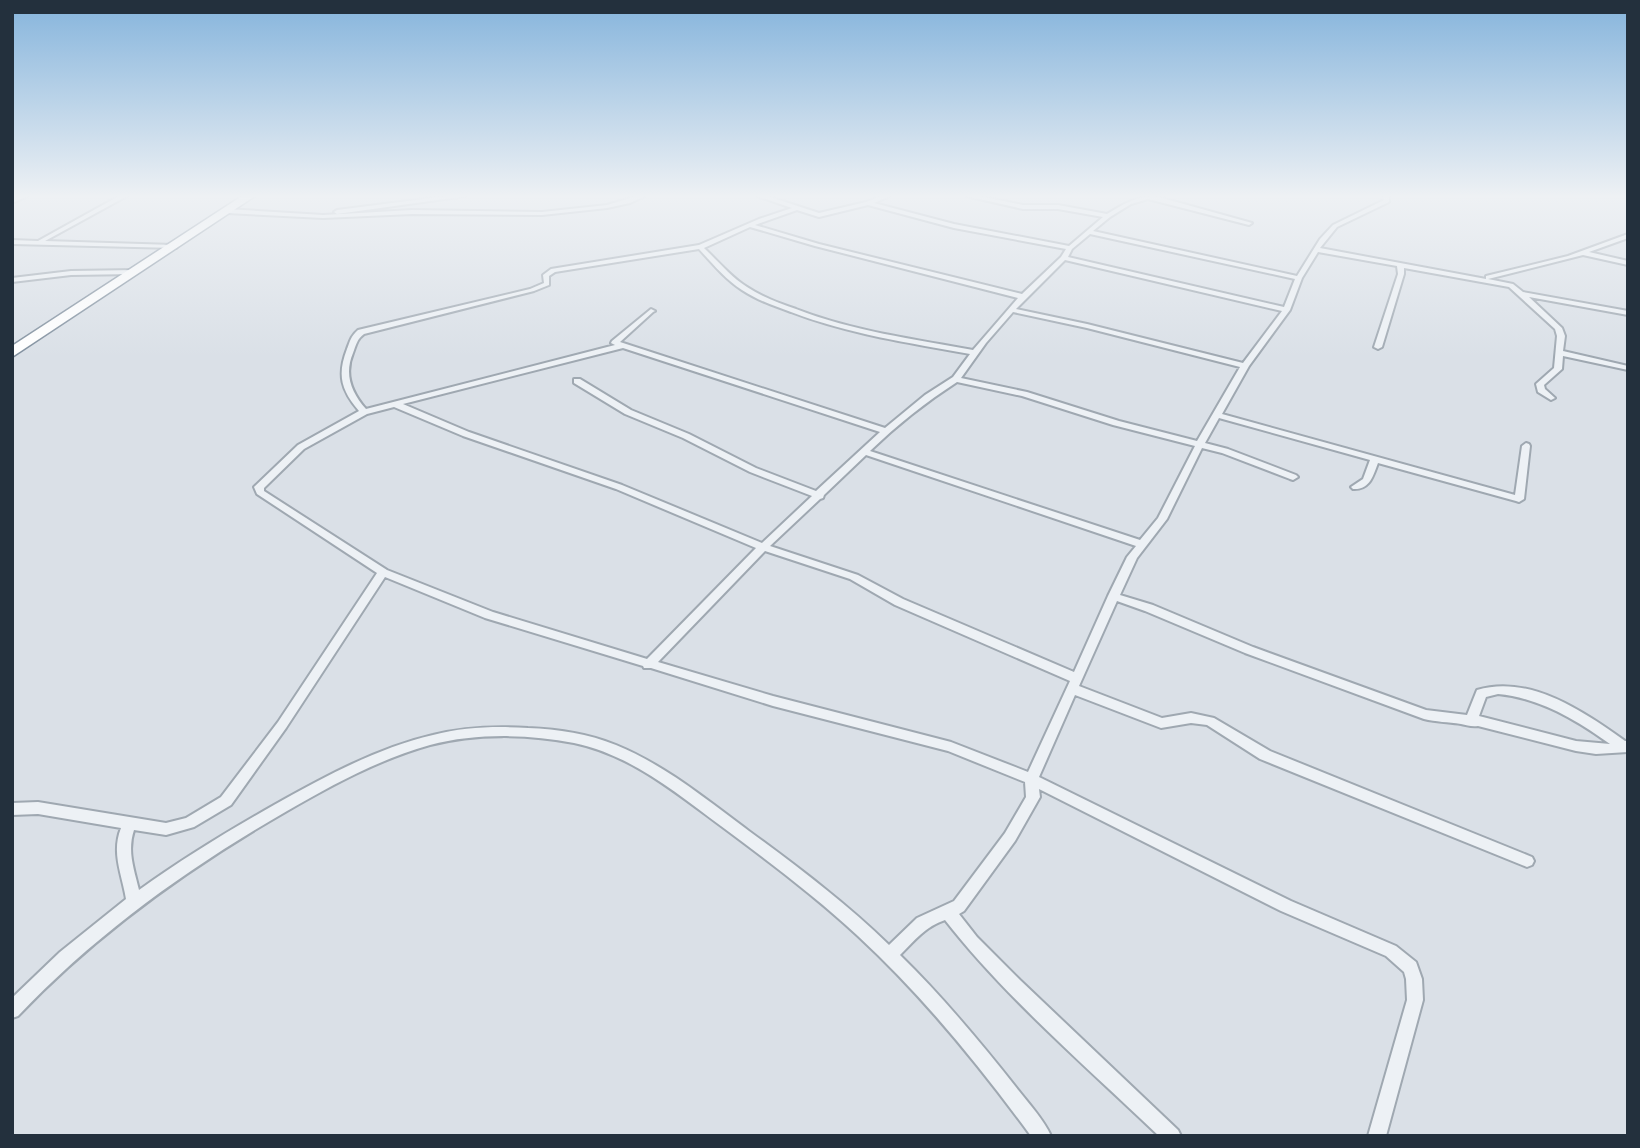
<svg xmlns="http://www.w3.org/2000/svg" width="1640" height="1148" font-family="Jost,sans-serif">
	<style>
		.lines { fill: none; stroke-linecap: round; stroke-linejoin: round }
		.street-casing { stroke: #9fa8b1; stroke-width: 4 }
		.highway-casing { stroke: #808f9e; stroke-width: 3 }
		.street { fill: #edf1f5; fill-rule: evenodd }
		.highway { fill: #fff; fill-rule: evenodd }
	</style>
	<rect width="100%" height="100%" fill="#dae0e7"/>
	<g class="lines">
		<g class="street-casing">
			<path id="street" d="M 19,196 L 28,196 L 12,203 L 12,199 Z
				M 119,196 L 127,196 L 45,241 L 174,245 L 177,247 L 176,248 L 12,244 L 12,240 L 38,241 Z
				M 447,196 L 466,196 L 337,214 L 334,212 L 337,210 Z
				M 637,196 L 645,196 L 630,203 L 607,208 L 542,215 L 412,214 L 323,218 L 227,213 L 224,211 L 227,209 L 323,215 L 412,210 L 542,212 L 607,205 Z
				M 757,196 L 767,196 L 819,213 L 866,202 L 881,196 L 890,196 L 874,203 L 954,224 L 1069,246 L 1103,217 L 1058,209 L 1023,209 L 966,196 L 979,196 L 1023,205 L 1058,205 L 1107,214 C 1122,205 1136,196 1155,196 L 1252,223 L 1249,225 L 1148,199 L 1131,204 L 1110,217 L 1093,231 L 1297,276 L 1320,239 L 1333,225 L 1384,200 L 1383,196 L 1389,196 L 1389,202 L 1337,227 L 1320,248 L 1486,279 L 1486,276 L 1568,256 L 1628,234 L 1628,238 L 1589,252 L 1628,261 L 1628,265 L 1583,255 L 1488,279 L 1513,284 L 1523,292 L 1628,311 L 1628,315 L 1529,297 L 1562,328 L 1565,336 L 1563,351 L 1628,366 L 1628,370 L 1563,356 L 1562,369 L 1544,385 L 1545,389 L 1555,398 L 1551,400 L 1538,392 L 1536,384 L 1554,368 L 1557,336 L 1555,329 L 1509,287 L 1404,268 L 1404,274 L 1382,347 L 1378,349 L 1374,347 L 1398,274 L 1397,266 L 1318,252 L 1302,278 L 1290,310 L 1249,366 L 1222,414 L 1515,495 L 1522,446 L 1526,443 L 1529,444 L 1530,446 L 1524,499 L 1519,502 L 1516,501 L 1378,463 C 1373,476 1370,490 1353,489 L 1351,487 L 1363,479 L 1370,460 L 1219,418 L 1205,443 L 1228,449 L 1296,475 L 1298,477 L 1293,480 L 1290,479 L 1222,453 L 1202,448 L 1167,519 L 1137,558 L 1120,595 L 1153,605 L 1253,647 L 1426,710 L 1467,715 L 1477,690 C 1530,674 1584,712 1625,741 L 1628,741 L 1628,752 L 1596,754 L 1576,751 L 1478,726 C 1471,727 1467,725 1461,724 C 1448,722 1436,722 1424,719 L 1245,653 L 1145,611 L 1117,601 L 1079,686 L 1162,718 L 1191,713 L 1214,718 L 1270,751 L 1532,857 L 1534,861 L 1532,865 L 1527,867 L 1522,865 L 1260,759 L 1207,725 L 1191,723 L 1161,728 L 1075,695 L 1039,777 L 1291,901 L 1396,946 L 1416,962 L 1422,979 L 1423,1000 L 1386,1136 L 1368,1136 L 1407,1000 L 1406,979 L 1404,972 L 1386,956 L 1281,911 L 1039,789 L 1040,797 L 1015,841 L 964,911 L 959,914 L 977,937 L 1020,980 L 1178,1130 L 1181,1136 L 1159,1136 C 1087,1067 1006,998 945,920 C 926,926 914,941 900,955 C 943,997 982,1044 1019,1091 C 1030,1105 1044,1120 1051,1136 L 1031,1136 C 979,1065 923,996 858,936 C 815,896 768,861 721,826 C 675,792 631,755 574,743 C 528,734 476,733 430,745 C 380,759 332,785 287,811 C 188,868 97,933 18,1016 L 12,1018 L 12,998 L 60,952 L 126,899 C 122,874 111,853 121,828 L 38,814 L 12,815 L 12,803 L 38,802 L 166,823 L 186,818 L 221,797 L 278,722 L 377,573 L 257,494 L 254,487 L 298,445 L 359,411 C 341,390 337,375 347,349 C 350,341 351,336 358,330 L 530,289 L 544,283 L 543,275 L 551,269 L 699,245 L 759,219 L 792,208 ZM 868,205 L 954,228 L 1066,249 L 1061,257 L 1022,294 L 819,244 L 755,225 L 797,210 L 819,217 ZM 750,227 L 815,246 L 1018,298 L 973,350 C 913,339 853,331 796,309 C 779,303 762,297 747,287 C 731,277 718,261 704,248 ZM 1090,234 L 1295,279 L 1284,307 L 1068,257 L 1072,249 ZM 699,249 C 712,263 725,279 742,290 C 757,300 774,306 791,312 C 848,334 910,343 970,354 L 953,377 L 925,395 L 885,428 L 620,342 L 653,312 L 655,311 L 651,309 L 612,341 L 611,343 L 615,345 L 366,409 C 351,392 344,374 353,353 C 356,345 357,339 364,334 L 534,291 L 549,285 L 549,276 L 555,272 ZM 1065,260 L 1282,311 L 1243,363 L 1087,324 L 1016,309 ZM 1013,312 L 1087,328 L 1240,367 L 1197,441 L 1119,421 L 1027,392 L 961,378 L 986,343 ZM 623,348 L 880,432 L 816,491 L 756,468 L 689,434 L 631,410 L 580,379 L 574,379 L 574,383 L 625,414 L 683,438 L 750,472 L 812,496 L 762,543 L 622,485 L 469,432 L 403,404 ZM 957,382 L 1022,396 L 1113,425 L 1195,446 L 1158,518 L 1140,540 L 870,451 C 897,425 926,402 957,382 ZM 394,407 L 463,436 L 616,489 L 756,548 L 647,659 L 493,612 L 387,570 L 264,491 L 264,488 L 304,449 L 367,414 ZM 866,455 L 1136,546 L 1127,557 L 1108,596 L 1074,672 L 903,599 L 858,575 L 770,546 L 820,499 L 823,498 L 824,495 ZM 765,551 L 850,579 L 895,605 L 1070,681 L 1028,772 L 951,742 L 773,696 L 658,662 ZM 385,577 L 485,618 L 643,666 L 644,668 L 651,668 L 773,706 L 948,751 L 1025,782 L 1026,797 L 1005,833 L 954,901 L 917,918 L 889,945 C 846,903 798,867 749,831 C 707,800 665,765 616,745 C 589,734 558,729 528,728 C 496,726 464,727 433,735 C 377,748 324,777 274,805 C 228,831 182,859 139,890 C 134,869 127,851 134,830 L 166,835 L 194,827 L 231,805 L 286,728 ZM 1498,694 C 1540,698 1576,720 1610,744 L 1576,741 L 1479,716 L 1486,697 Z
				M 71,271 L 135,270 L 138,272 L 135,274 L 71,275 L 12,282 L 12,278 Z"/>
		</g>
		<g class="highway-casing">
			<path id="highway" d="M 242,196 L 255,196 L 12,357 L 12,346 Z"/>
		</g>
		<use href="#street" class="street"/>
		<use href="#highway" class="highway"/>
	</g>
	<linearGradient id="sky" x2="0" y2="1"><stop stop-color="#85b4dc"/><stop offset="0.55" stop-color="#eef1f4"/><stop offset="1" stop-color="#eef1f4" stop-opacity="0"/></linearGradient>
	<rect width="1640" height="357" fill="url(#sky)"/>
	<rect width="1640" height="1148" fill="none" stroke="#23303d" stroke-width="28"/>
</svg>
